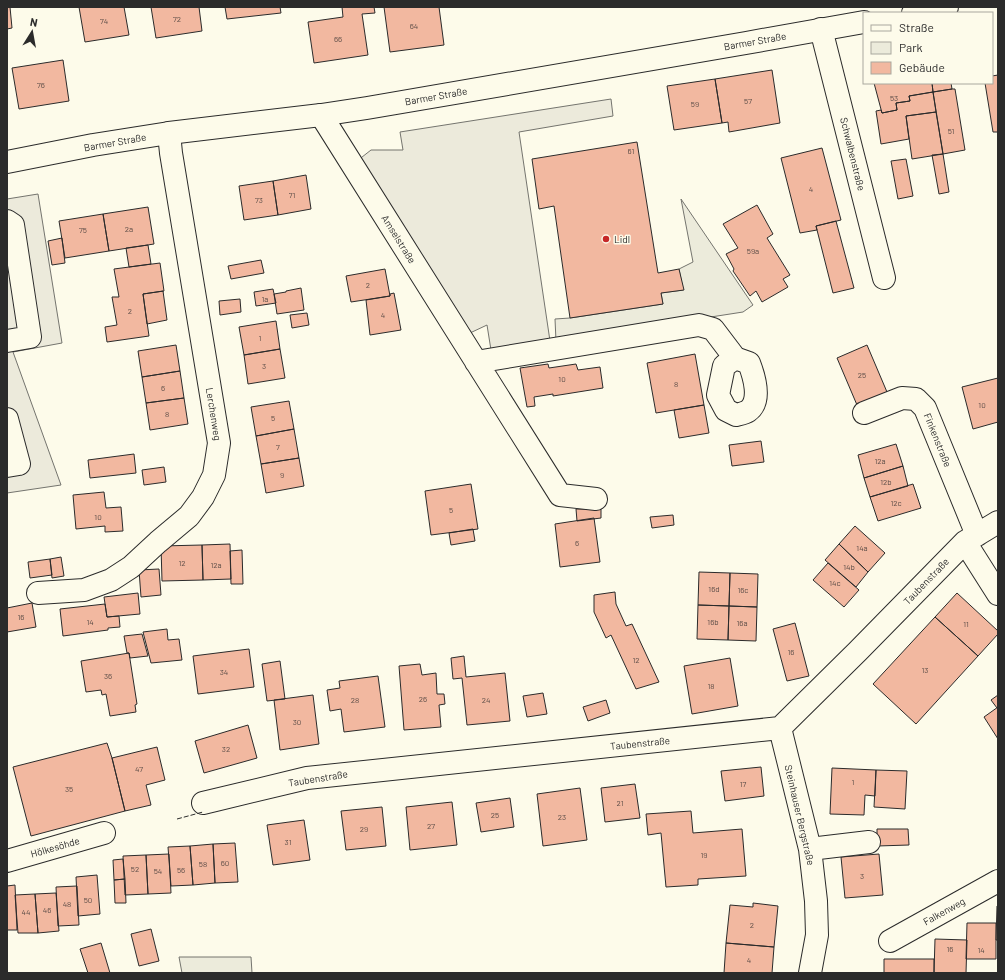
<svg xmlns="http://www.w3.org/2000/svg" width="1005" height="980" font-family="Barlow,sans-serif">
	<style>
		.green { fill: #ecebdb; stroke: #74746e }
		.parking { fill: #eceadb; stroke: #74746e }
		.building { fill: #f2b8a0; stroke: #2b2b2b }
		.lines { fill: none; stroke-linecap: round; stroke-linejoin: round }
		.minor-casing { stroke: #2b2b2b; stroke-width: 24 }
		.major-casing { stroke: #2b2b2b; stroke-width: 24 }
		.minor { stroke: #fdfbea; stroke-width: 22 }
		.major { stroke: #fdfbea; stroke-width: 22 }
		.fence { stroke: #2b2b2b; stroke-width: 1; stroke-dasharray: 5 2; stroke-linecap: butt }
		.poi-dot { fill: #c62828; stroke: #fdfbea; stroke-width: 1.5 }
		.labels { text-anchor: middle; stroke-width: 3; stroke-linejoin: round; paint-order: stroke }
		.number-label { font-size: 8px; fill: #5d4e48 }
		.street-label { font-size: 10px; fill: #2b2b2b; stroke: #fdfbea }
		.poi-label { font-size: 10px; fill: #2b2b2b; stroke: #fdfbea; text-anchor: start }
	</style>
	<rect width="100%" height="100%" fill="#fdfbea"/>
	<path class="green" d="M 681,199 L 753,305 L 743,312 L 556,341 L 555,319 L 570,318 L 663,304 L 661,293 L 683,290 L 679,269 L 693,262 Z
		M 179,957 L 251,957 L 252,973 L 182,973 Z"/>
	<path class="parking" d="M 611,99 L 613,116 L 519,132 L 550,341 L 491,350 L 487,325 L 470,333 L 357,161 L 371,150 L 403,150 L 400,132 Z
		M 38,194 L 62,343 L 13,352 L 61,485 L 7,493 L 7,199 Z"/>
	<path class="building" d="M 7,7 L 10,7 L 12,28 L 7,29 Z
		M 79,7 L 124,7 L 129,35 L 85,42 Z
		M 151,7 L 199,7 L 202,31 L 156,38 Z
		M 225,7 L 280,7 L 281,13 L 227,19 Z
		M 342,7 L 374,7 L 375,13 L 362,14 L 368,55 L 314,63 L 308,22 L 343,17 Z
		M 384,7 L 439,7 L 444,45 L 390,52 Z
		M 63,60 L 69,101 L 19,109 L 12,68 Z
		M 772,70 L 780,123 L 729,132 L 728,122 L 722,123 L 715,79 Z
		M 998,75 L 998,132 L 993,132 L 985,83 L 992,83 L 992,76 Z
		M 715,79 L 722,123 L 674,130 L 667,86 Z
		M 874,83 L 932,83 L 933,92 L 909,96 L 910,101 L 896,103 L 897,110 L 882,113 Z
		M 932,83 L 951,83 L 952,89 L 933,92 Z
		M 952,89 L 955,89 L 965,150 L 943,154 L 933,92 Z
		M 933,92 L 936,112 L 906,116 L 909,139 L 881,144 L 876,111 L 881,110 L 882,113 L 897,110 L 896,103 L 910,101 L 909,96 Z
		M 936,112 L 943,154 L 912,159 L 906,116 Z
		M 637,142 L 658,273 L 679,269 L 684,290 L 661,293 L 663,304 L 570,318 L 554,206 L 539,209 L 532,159 Z
		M 822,148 L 841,220 L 816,226 L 817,230 L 800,233 L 781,158 Z
		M 943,154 L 949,192 L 939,194 L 932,155 Z
		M 906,159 L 913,196 L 898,199 L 891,161 Z
		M 306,175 L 311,209 L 278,215 L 273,181 Z
		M 273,181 L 278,215 L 244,220 L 239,186 Z
		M 757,205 L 773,234 L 767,238 L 790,275 L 783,279 L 788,287 L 762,302 L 756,291 L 750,296 L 733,271 L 734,269 L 726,254 L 738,248 L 723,224 Z
		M 148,207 L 154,244 L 109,251 L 103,214 Z
		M 103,214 L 109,251 L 65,258 L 59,221 Z
		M 836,221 L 854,288 L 833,293 L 816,226 Z
		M 62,238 L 65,263 L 52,265 L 48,241 Z
		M 148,245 L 151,264 L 129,267 L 126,248 Z
		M 261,260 L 264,273 L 231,279 L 228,266 Z
		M 160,263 L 164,291 L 143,294 L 149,336 L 107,342 L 105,327 L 117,325 L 112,297 L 119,297 L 114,269 Z
		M 385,269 L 390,296 L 351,302 L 346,276 Z
		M 301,288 L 304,310 L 277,314 L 274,294 L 286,292 L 286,291 Z
		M 273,289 L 276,303 L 256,306 L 254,292 Z
		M 163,291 L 167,320 L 147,324 L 143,294 Z
		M 394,293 L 401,330 L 370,335 L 366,300 L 390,296 L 390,294 Z
		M 240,299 L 241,312 L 220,315 L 219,301 Z
		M 307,313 L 309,325 L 292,328 L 290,315 Z
		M 276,321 L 280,349 L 244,355 L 239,327 Z
		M 176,345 L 180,371 L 142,377 L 138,351 Z
		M 867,345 L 887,392 L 857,405 L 837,358 Z
		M 280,349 L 285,378 L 248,384 L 244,355 Z
		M 695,354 L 704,405 L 656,413 L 647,363 Z
		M 548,364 L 549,368 L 576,364 L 578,370 L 600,367 L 603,388 L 553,396 L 553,394 L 534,397 L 535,406 L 527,407 L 520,368 Z
		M 180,371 L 184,398 L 146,403 L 142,377 Z
		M 998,378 L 998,422 L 973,429 L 962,387 Z
		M 184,398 L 188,424 L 150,430 L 146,403 Z
		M 289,401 L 294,429 L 256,436 L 251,407 Z
		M 704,405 L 709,433 L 679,438 L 674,410 Z
		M 294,429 L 299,458 L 261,464 L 256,436 Z
		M 761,441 L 764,462 L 732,466 L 729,445 Z
		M 896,444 L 903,466 L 864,478 L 858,455 Z
		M 134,454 L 136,473 L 90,478 L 88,460 Z
		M 299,458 L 304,486 L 266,493 L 261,464 Z
		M 903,466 L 908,486 L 870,497 L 864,478 Z
		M 164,467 L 166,482 L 144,485 L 142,470 Z
		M 471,484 L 478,529 L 431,535 L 425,491 Z
		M 913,484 L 921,508 L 878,521 L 870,497 Z
		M 104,492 L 106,508 L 121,507 L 123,531 L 105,532 L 105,526 L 76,529 L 73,495 Z
		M 576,509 L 601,509 L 601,518 L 577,521 Z
		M 673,515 L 674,525 L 652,528 L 650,517 Z
		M 594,518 L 600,562 L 560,567 L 555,524 Z
		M 855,526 L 885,553 L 868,572 L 839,544 Z
		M 473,529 L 475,541 L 451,545 L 449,533 Z
		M 230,544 L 231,579 L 203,580 L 202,545 Z
		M 839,544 L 868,572 L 856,587 L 825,560 Z
		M 202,545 L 203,580 L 162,581 L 161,546 Z
		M 242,550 L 243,584 L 231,584 L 230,551 Z
		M 61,557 L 64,576 L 52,578 L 50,559 Z
		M 50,559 L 52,575 L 30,578 L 28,562 Z
		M 828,563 L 859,590 L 844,607 L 813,580 Z
		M 159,569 L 161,595 L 141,597 L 139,570 Z
		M 699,572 L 730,573 L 729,606 L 698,605 Z
		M 730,573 L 758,574 L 757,607 L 729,606 Z
		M 615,592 L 616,604 L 626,626 L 632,624 L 659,682 L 636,689 L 611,635 L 606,638 L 594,612 L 594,595 Z
		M 138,593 L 140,614 L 107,617 L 104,597 Z
		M 957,593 L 998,631 L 998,634 L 978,656 L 935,617 Z
		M 32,603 L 36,627 L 7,632 L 7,608 Z
		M 105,604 L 107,617 L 119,616 L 120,627 L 108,628 L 108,630 L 63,636 L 60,609 Z
		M 698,605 L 729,606 L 728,640 L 697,639 Z
		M 729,606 L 757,607 L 756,641 L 728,640 Z
		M 935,617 L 978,656 L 916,724 L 873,684 Z
		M 795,623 L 809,676 L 787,681 L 773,629 Z
		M 167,629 L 168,640 L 179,639 L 182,660 L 151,663 L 143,632 Z
		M 142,634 L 148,656 L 130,658 L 129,653 L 127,653 L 124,636 Z
		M 249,649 L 254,687 L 198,694 L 193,656 Z
		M 129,653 L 137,704 L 135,705 L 136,712 L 110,716 L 106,694 L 102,695 L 101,690 L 86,692 L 81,661 Z
		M 464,656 L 466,677 L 505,673 L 510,721 L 467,725 L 462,678 L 453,679 L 451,658 Z
		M 730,658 L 738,706 L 692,714 L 684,666 Z
		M 280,661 L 285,699 L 267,701 L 262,664 Z
		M 420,664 L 422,675 L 436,673 L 437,694 L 444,694 L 445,704 L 439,705 L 441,727 L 404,730 L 399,666 Z
		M 378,676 L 385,727 L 344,732 L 341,709 L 330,711 L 327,690 L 340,688 L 339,681 Z
		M 543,693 L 547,714 L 527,717 L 523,696 Z
		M 313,695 L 319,744 L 280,750 L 274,700 Z
		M 998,695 L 998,707 L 997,708 L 991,700 Z
		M 606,700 L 610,713 L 588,721 L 583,707 Z
		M 998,707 L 998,739 L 984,717 Z
		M 248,725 L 257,758 L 204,773 L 195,741 Z
		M 107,743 L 112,758 L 125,811 L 31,836 L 13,767 Z
		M 157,747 L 165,780 L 146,785 L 151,805 L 125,811 L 112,758 Z
		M 761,767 L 764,796 L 725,801 L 721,771 Z
		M 832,768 L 876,770 L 875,796 L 865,795 L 864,815 L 830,814 Z
		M 876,770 L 907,771 L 905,809 L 874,807 Z
		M 635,784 L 640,818 L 605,822 L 601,788 Z
		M 580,788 L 587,840 L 543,846 L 537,794 Z
		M 510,798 L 514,827 L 481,832 L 476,803 Z
		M 452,802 L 457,845 L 410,850 L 406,807 Z
		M 382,807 L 386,846 L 346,850 L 341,811 Z
		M 691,811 L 693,833 L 742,829 L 746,876 L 698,879 L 698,885 L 666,887 L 661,833 L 648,835 L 646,814 Z
		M 304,820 L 310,860 L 273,865 L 267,825 Z
		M 877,829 L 908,829 L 909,845 L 877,846 Z
		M 235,843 L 238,882 L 215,883 L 213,844 Z
		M 213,844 L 215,883 L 193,885 L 190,846 Z
		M 190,846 L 193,885 L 171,886 L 168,847 Z
		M 169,854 L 171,893 L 148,894 L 146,855 Z
		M 879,854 L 883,895 L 845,898 L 841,857 Z
		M 146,855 L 148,894 L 125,895 L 123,856 Z
		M 123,859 L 125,879 L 114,880 L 113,860 Z
		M 97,875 L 100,914 L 78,916 L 76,877 Z
		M 125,879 L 126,903 L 115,903 L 114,880 Z
		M 15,885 L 17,930 L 7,930 L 7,886 Z
		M 77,886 L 79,925 L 58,926 L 56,887 Z
		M 56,893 L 59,931 L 38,933 L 35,894 Z
		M 35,894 L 38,933 L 18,933 L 15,895 Z
		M 753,903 L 778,906 L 774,947 L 726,943 L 730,905 L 753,907 Z
		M 997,906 L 998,906 L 998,940 L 996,940 Z
		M 967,923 L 996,923 L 996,959 L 966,959 Z
		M 151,929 L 159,961 L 139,966 L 131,934 Z
		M 935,939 L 967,940 L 966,973 L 934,973 Z
		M 101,943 L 110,973 L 88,973 L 80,949 Z
		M 726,943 L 774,947 L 772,973 L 724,973 Z
		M 884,959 L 934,959 L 934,973 L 884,973 Z"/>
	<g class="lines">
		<g class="minor-casing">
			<path id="minor" d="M 821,29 L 884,278
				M 321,115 L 560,495 L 596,499
				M 7,221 L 13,225 L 30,337 L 7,341
				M 476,362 L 699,325 L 713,329 L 735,358 L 749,363 C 754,376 762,401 748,411 C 745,413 740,414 736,415 L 726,410 L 718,395 L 724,366 L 735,358
				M 864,413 L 902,398 L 916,399 L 925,408 L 977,535
				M 7,419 L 19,464 L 7,466
				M 965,542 L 998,594
				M 38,593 L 84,590 L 111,580 L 131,567 L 158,542 L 189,516 L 203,497 L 214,475 L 219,443 L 171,153 L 169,133
				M 780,728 L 810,849 L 816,901 L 817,935 L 810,973
				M 203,803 L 307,778 L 780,728 L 858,651 L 965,542 L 998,522
				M 810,849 L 869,842
				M 7,861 L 104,833
				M 890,941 L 998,881"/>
		</g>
		<g class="major-casing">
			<path id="major" d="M 913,13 L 947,7
				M 7,162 L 93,145 L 169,133 L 321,115 L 367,108 L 746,43 L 864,22"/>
		</g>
		<use href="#minor" class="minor"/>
		<use href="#major" class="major"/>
		<path class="fence" d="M 177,819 L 203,812"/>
	</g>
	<circle class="poi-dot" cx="606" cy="239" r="4"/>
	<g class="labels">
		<g class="number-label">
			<text x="177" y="22">72</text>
			<text x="104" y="24">74</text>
			<text x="414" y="29">64</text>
			<text x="338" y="42">66</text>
			<text x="41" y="88">76</text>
			<text x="894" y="101">53</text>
			<text x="748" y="104">57</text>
			<text x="695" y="107">59</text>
			<text x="951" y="134">51</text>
			<text x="631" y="154">61</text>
			<text x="811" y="192">4</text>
			<text x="292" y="198">71</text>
			<text x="259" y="203">73</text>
			<text x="129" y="232">2a</text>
			<text x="83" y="233">75</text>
			<text x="753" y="254">59a</text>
			<text x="368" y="288">2</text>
			<text x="265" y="302">1a</text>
			<text x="130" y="314">2</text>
			<text x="383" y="318">4</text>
			<text x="260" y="341">1</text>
			<text x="264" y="369">3</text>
			<text x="862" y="378">25</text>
			<text x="562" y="382">10</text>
			<text x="676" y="387">8</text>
			<text x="163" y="391">6</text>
			<text x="982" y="408">10</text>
			<text x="167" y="417">8</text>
			<text x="273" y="421">5</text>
			<text x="278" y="450">7</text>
			<text x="880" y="464">12a</text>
			<text x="282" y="478">9</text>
			<text x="886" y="485">12b</text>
			<text x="896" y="506">12c</text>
			<text x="451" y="513">5</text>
			<text x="98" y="520">10</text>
			<text x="577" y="546">6</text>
			<text x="862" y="551">14a</text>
			<text x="182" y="566">12</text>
			<text x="216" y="568">12a</text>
			<text x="849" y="570">14b</text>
			<text x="835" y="586">14c</text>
			<text x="714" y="592">16d</text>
			<text x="743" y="593">16c</text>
			<text x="21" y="620">16</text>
			<text x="90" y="625">14</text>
			<text x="713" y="625">16b</text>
			<text x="742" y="626">16a</text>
			<text x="966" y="627">11</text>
			<text x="791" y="655">16</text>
			<text x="636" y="663">12</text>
			<text x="925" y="673">13</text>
			<text x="224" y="675">34</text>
			<text x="108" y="679">36</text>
			<text x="711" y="689">18</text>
			<text x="423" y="702">26</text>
			<text x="355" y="703">28</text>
			<text x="486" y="703">24</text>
			<text x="297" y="725">30</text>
			<text x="226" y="752">32</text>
			<text x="139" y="772">47</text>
			<text x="853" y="785">1</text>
			<text x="743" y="787">17</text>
			<text x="69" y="792">35</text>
			<text x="620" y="806">21</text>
			<text x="495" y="818">25</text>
			<text x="562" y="820">23</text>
			<text x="431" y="829">27</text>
			<text x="364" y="832">29</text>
			<text x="288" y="845">31</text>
			<text x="704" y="858">19</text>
			<text x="225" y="866">60</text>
			<text x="203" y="867">58</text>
			<text x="135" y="872">52</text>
			<text x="181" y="873">56</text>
			<text x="158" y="874">54</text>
			<text x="862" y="879">3</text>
			<text x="88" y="903">50</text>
			<text x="67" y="907">48</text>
			<text x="47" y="913">46</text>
			<text x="26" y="915">44</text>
			<text x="752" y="928">2</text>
			<text x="950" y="952">16</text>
			<text x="981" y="953">14</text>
			<text x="749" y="963">4</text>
		</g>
		<g class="street-label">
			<text transform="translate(755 41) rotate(-10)" y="4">Barmer Straße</text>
			<text transform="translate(436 96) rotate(-10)" y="4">Barmer Straße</text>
			<text transform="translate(115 142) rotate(-10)" y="4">Barmer Straße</text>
			<text transform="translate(853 154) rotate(76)" y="4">Schwalbenstraße</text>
			<text transform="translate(399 239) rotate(58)" y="4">Amselstraße</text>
			<text transform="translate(214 414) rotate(81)" y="4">Lerchenweg</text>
			<text transform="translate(938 440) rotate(68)" y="4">Finkenstraße</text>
			<text transform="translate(926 581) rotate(-46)" y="4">Taubenstraße</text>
			<text transform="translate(640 743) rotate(-6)" y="4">Taubenstraße</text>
			<text transform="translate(318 778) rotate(-9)" y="4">Taubenstraße</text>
			<text transform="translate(800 815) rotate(77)" y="4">Steinhauser Bergstraße</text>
			<text transform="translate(55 847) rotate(-16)" y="4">Hölkesöhde</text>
			<text transform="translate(944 911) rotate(-29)" y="4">Falkenweg</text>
		</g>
		<g class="poi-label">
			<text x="614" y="243">Lidl</text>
		</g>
	</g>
	<rect width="1005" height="980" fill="none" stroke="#2b2b2b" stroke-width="16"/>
	<rect x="863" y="12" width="130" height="72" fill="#fdfbea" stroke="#a9a89e"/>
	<rect x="871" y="25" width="20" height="6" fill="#fdfbea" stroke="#a9a89e"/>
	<text x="899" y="32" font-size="12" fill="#2b2b2b">Straße</text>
	<rect x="871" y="42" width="20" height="12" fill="#ecebdb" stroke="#a9a89e"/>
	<text x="899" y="52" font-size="12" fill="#2b2b2b">Park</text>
	<rect x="871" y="62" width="20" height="12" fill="#f2b8a0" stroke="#a9a89e"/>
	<text x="899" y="72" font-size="12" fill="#2b2b2b">Gebäude</text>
	<g transform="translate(32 32) rotate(11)" stroke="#fdfbea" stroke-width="3" paint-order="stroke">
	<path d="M0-3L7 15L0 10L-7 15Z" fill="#2b2b2b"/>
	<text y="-6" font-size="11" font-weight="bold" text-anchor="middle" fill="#2b2b2b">N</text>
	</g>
</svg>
